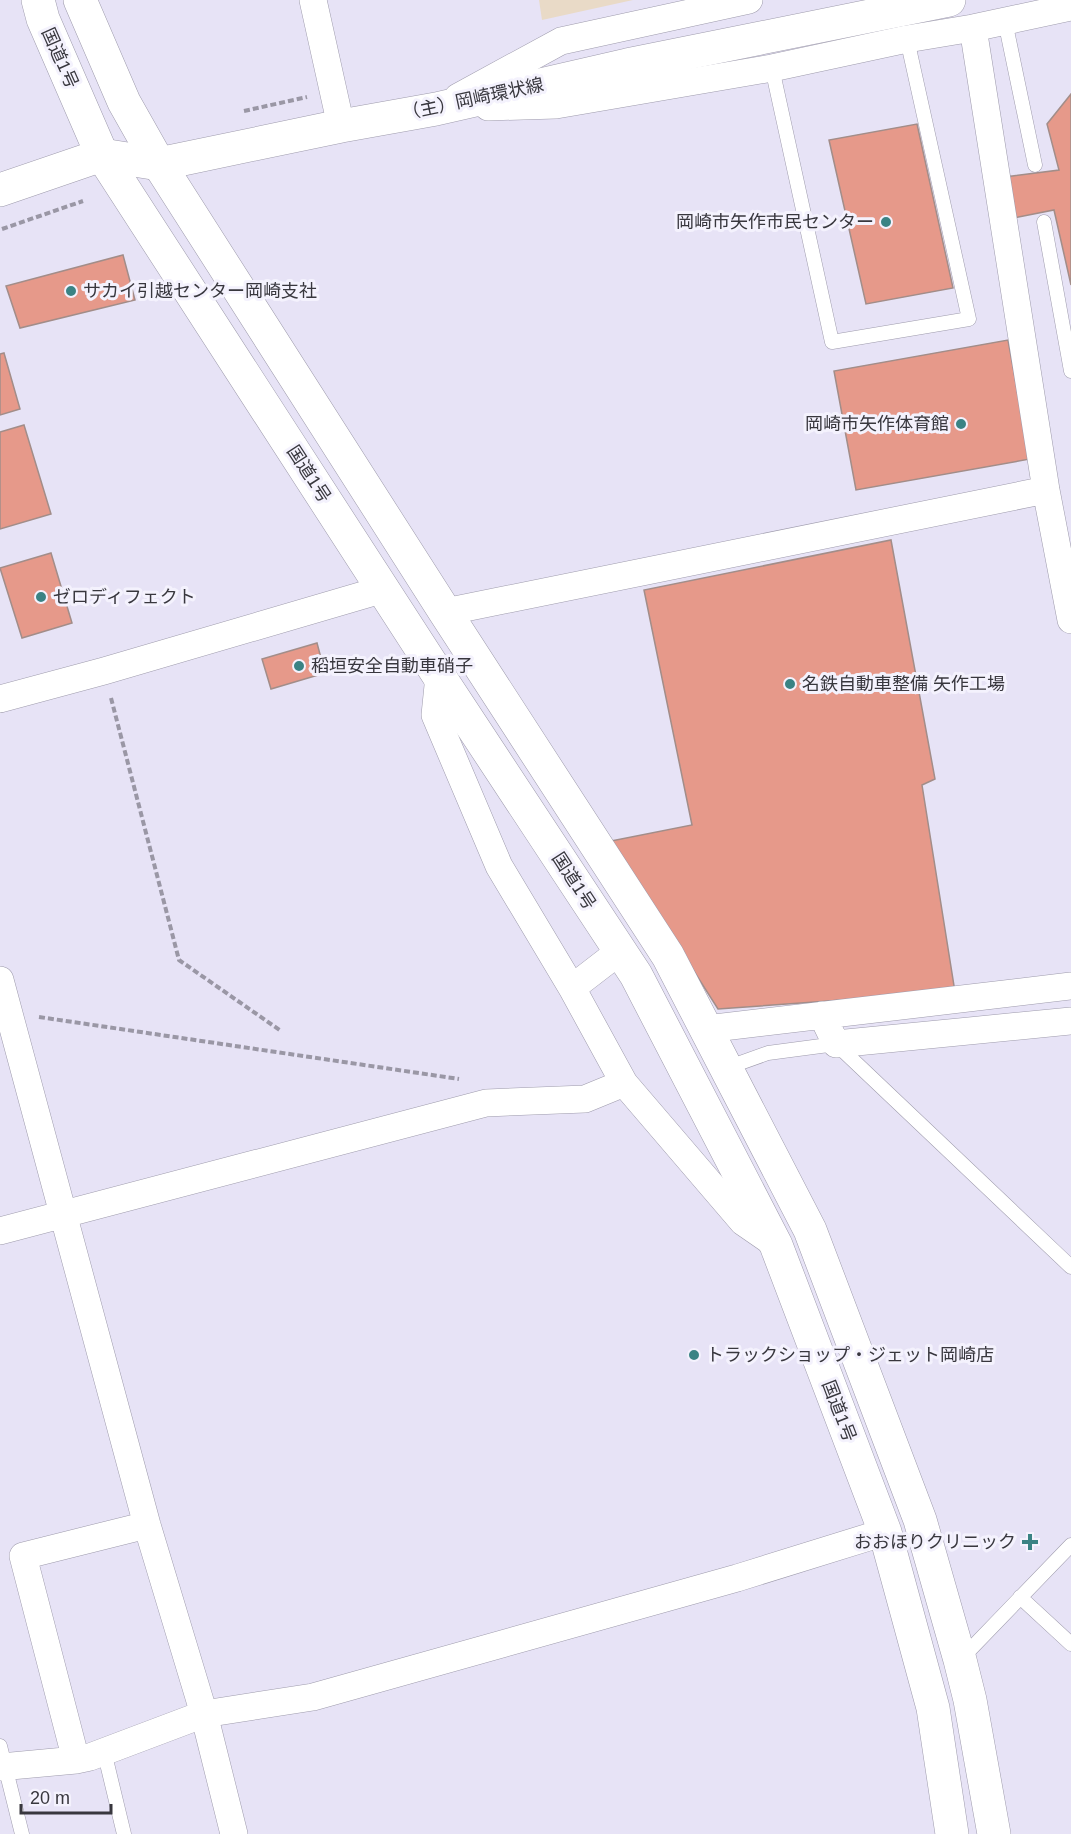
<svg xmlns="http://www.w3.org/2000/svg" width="1071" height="1834" font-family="Arial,'Noto Sans JP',sans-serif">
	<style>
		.education { fill: #e9dac7 }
		.building { fill: #e6998a; stroke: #a28d89; stroke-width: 1.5 }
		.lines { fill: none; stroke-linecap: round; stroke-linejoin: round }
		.lane-casing { stroke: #9e9bac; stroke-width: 15 }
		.street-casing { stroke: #9e9bac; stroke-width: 28 }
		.primary-casing { stroke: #9e9bac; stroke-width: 34 }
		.highway-casing { stroke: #9e9bac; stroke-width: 34 }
		.path { stroke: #9a97a5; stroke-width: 4; stroke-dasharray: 6 3; stroke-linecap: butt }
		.lane { stroke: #fff; stroke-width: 14 }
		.street { stroke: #fff; stroke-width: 27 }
		.primary { stroke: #fff; stroke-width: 33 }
		.highway { stroke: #fff; stroke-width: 33 }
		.poi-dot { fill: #3a8384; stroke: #f4f2fd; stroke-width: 2 }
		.labels { text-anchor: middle; stroke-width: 6; stroke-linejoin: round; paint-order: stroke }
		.street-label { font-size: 18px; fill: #38373e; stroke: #f4f2fd }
		.poi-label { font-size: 18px; fill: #38373e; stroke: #f4f2fd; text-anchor: start }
	</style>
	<rect width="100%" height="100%" fill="#e7e3f6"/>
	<path class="education" d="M 539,0 L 633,0 L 542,20 Z"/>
	<path class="building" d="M 1071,94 L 1071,285 L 1054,210 L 1013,218 L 1005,177 L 1059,170 L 1047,124 Z
		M 917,124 L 953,288 L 866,304 L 829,140 Z
		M 123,255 L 135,300 L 20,328 L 6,286 Z
		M 1008,340 L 1030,459 L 856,490 L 834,371 Z
		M 4,353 L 20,409 L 0,415 L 0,354 Z
		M 24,425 L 51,514 L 0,529 L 0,432 Z
		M 891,540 L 935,779 L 922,785 L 955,992 L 718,1009 L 611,841 L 692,825 L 644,590 Z
		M 51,553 L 72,623 L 22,638 L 0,568 Z
		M 317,643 L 325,673 L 271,689 L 262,659 Z"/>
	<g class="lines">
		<g class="lane-casing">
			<path id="lane" d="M 1005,21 L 1035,165
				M 772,68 L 832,342 L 969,319 L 907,39
				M 1044,222 L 1071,371
				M 726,1068 L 768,1053 L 836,1044 L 1071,1267
				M 1020,1597 L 1071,1644
				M 962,1658 L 1071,1545
				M 0,1746 L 22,1834
				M 104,1751 L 124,1834"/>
		</g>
		<g class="street-casing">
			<path id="street" d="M 313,0 L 341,126
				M 973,28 L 1071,7
				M 458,97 L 561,41 L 749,0
				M 488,107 L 556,105 L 772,68 L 907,39 L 973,28 L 1046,490 L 1071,620
				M 445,612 L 1046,490
				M 439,676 L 435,715 L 499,866 L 572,988 L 624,1083 L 743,1222 L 775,1244
				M 0,699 L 104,671 L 384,589
				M 0,980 L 147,1525 L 204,1714 L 234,1834
				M 572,988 L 620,951
				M 822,1015 L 836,1044 L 1071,1021
				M 706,1029 L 1071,986
				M 0,1231 L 486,1103 L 585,1099 L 624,1083
				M 76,1760 L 23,1556 L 147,1525
				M 0,1767 L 76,1760 L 90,1757 L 204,1714 L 313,1697 L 737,1578 L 885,1532"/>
		</g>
		<g class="primary-casing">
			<path id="primary" d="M 0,190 L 102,155 L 159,164 L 341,126 L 436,109 L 627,65 L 949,0"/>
		</g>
		<g class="highway-casing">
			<path id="highway" d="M 38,0 L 43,19 L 102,155 L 439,676 L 636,975 L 776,1245 L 885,1532 L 933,1708 L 952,1834
				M 80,0 L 124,102 L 159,164 L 445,612 L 668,956 L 810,1230 L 920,1520 L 960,1660 L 970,1700 L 994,1834"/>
		</g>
		<path class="path" d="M 244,111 L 307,97
			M 2,229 L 83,201
			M 111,698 L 179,960 L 281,1031
			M 39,1017 L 459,1079"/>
		<use href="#lane" class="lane"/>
		<use href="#street" class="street"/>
		<use href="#primary" class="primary"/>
		<use href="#highway" class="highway"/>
	</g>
	<g class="poi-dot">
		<circle cx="886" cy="222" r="6"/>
		<circle cx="71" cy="291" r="6"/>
		<circle cx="961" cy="424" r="6"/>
		<circle cx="41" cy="597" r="6"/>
		<circle cx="299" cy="666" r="6"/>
		<circle cx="790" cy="684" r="6"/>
		<circle cx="694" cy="1355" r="6"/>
		<path d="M1027 1533h6v6h6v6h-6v6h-6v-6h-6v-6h6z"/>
	</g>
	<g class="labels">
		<g class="street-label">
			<text transform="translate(60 58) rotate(66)" y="6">国道1号</text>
			<text transform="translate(473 99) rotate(-12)" y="6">（主）岡崎環状線</text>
			<text transform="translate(309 474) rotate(57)" y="6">国道1号</text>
			<text transform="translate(574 881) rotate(57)" y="6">国道1号</text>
			<text transform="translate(839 1411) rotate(69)" y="6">国道1号</text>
		</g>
		<g class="poi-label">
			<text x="874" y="228" text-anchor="end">岡崎市矢作市民センター</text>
			<text x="83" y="297">サカイ引越センター岡崎支社</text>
			<text x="949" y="430" text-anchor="end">岡崎市矢作体育館</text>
			<text x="53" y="603">ゼロディフェクト</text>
			<text x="311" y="672">稻垣安全自動車硝子</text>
			<text x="802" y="690">名鉄自動車整備 矢作工場</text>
			<text x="706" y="1361">トラックショップ・ジェット岡崎店</text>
			<text x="1016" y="1548" text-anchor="end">おおほりクリニック</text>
		</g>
	</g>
	<path d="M21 1804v9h90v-9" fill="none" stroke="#38373e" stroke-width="3"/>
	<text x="30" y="1804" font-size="18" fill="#38373e" stroke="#f4f2fd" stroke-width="4.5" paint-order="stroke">20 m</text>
</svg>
